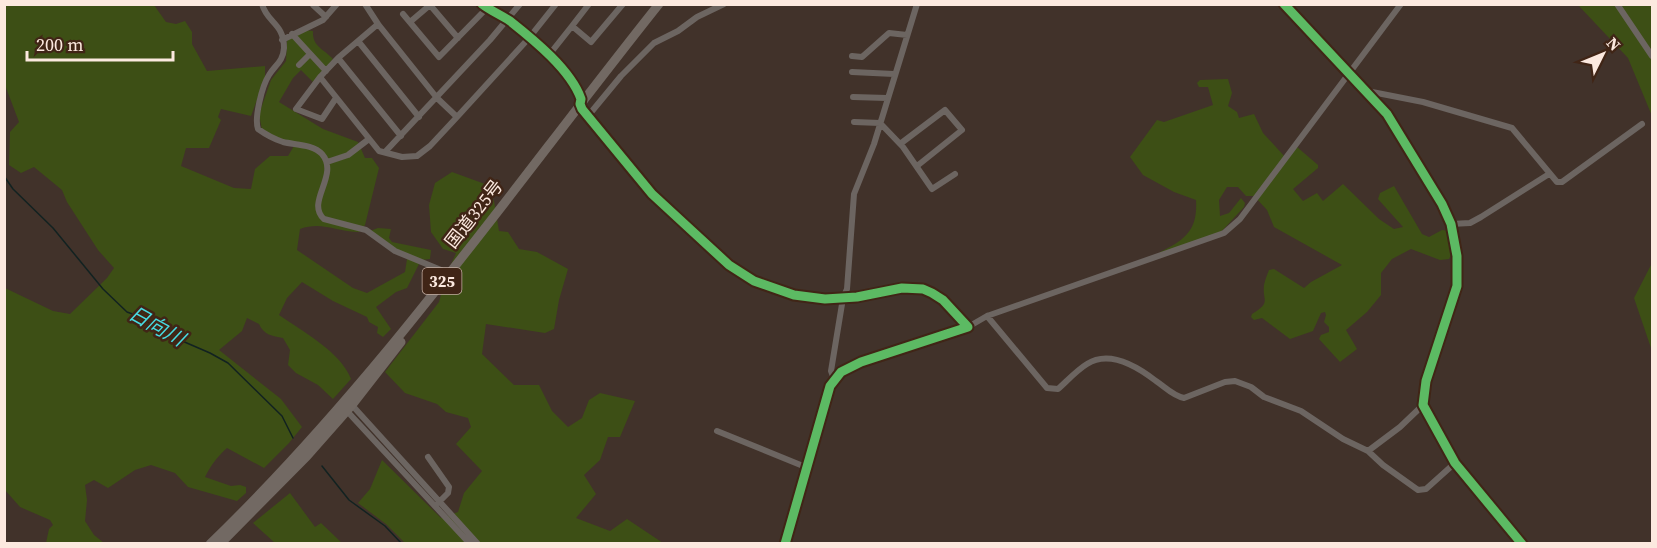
<svg xmlns="http://www.w3.org/2000/svg" width="1657" height="548" font-family="'Source Serif 4','Noto Sans JP',serif">
	<style>
		.green { fill: #3d4f15 }
		.lines { fill: none; stroke-linecap: round; stroke-linejoin: round }
		.stream { stroke: #122221; stroke-width: 1.5 }
		.minor { stroke: #6c6561; stroke-width: 6 }
		.highway { stroke: #726963; stroke-width: 9 }
		.cycleway-casing { stroke: #402516; stroke-width: 13 }
		.cycleway { stroke: #5cba63; stroke-width: 9 }
		.labels { text-anchor: middle; stroke-width: 5; stroke-linejoin: round; paint-order: stroke }
		.shield { fill: #402516; stroke: #c4aea3; stroke-width: 1.5 }
		.shield-label { font-size: 16px; font-weight: bold; fill: #fce9df }
		.street-label { font-size: 18px; fill: #fce9df; stroke: #402516 }
		.water-label { font-size: 20px; font-style: italic; fill: #47dbe1; stroke: #402516 }
	</style>
	<rect width="100%" height="100%" fill="#41322a"/>
	<path class="green" d="M 5,5 L 154,5 L 166,22 L 176,24 L 185,21 L 192,32 L 192,44 L 207,71 L 265,66 L 265,78 L 251,116 L 221,109 L 218,117 L 221,120 L 209,148 L 186,148 L 181,166 L 234,188 L 251,189 L 255,169 L 270,156 L 288,156 L 294,146 L 262,130 L 259,114 L 271,80 L 286,61 L 287,41 L 304,30 L 313,31 C 312,47 324,49 333,59 L 313,82 L 301,70 L 293,78 L 279,102 L 323,129 L 358,142 L 365,158 L 372,158 L 379,168 L 365,225 L 359,232 C 336,232 322,221 300,229 L 297,250 L 353,288 L 367,293 L 405,272 L 407,259 L 370,231 L 378,228 L 391,229 L 389,238 L 392,242 L 431,250 L 430,259 L 421,260 L 407,288 L 396,292 L 376,307 L 391,329 L 383,337 L 377,333 L 378,327 L 369,322 L 367,317 L 333,301 L 302,282 L 287,298 L 279,315 C 302,331 341,352 351,379 L 333,399 L 318,385 L 296,373 L 288,365 L 290,350 L 283,338 C 272,336 264,335 259,324 L 247,318 L 242,331 L 219,350 L 281,399 L 302,427 L 289,443 L 264,468 L 227,448 C 217,457 211,465 205,477 L 231,486 L 240,485 L 246,487 L 246,493 L 237,501 L 188,487 L 175,473 L 151,465 L 135,470 L 108,488 L 94,480 L 85,485 L 87,500 L 85,521 L 94,535 L 104,543 L 46,543 L 49,529 L 53,525 L 50,520 L 20,507 L 5,490 L 5,288 L 53,311 L 70,314 L 107,278 L 114,268 L 98,250 L 67,202 L 62,190 L 34,167 L 21,173 L 9,165 L 10,132 L 19,122 L 5,85 Z
		M 1578,5 L 1652,5 L 1652,116 L 1628,58 Z
		M 1228,79 L 1232,93 L 1228,106 L 1237,112 L 1239,118 L 1254,114 L 1263,133 L 1286,158 L 1297,147 L 1318,165 L 1318,168 L 1293,189 L 1303,201 L 1317,193 L 1323,201 L 1343,184 L 1379,219 L 1394,229 L 1403,227 L 1378,199 L 1380,193 L 1394,186 L 1422,234 L 1429,237 L 1442,230 L 1450,231 L 1453,251 L 1449,259 L 1440,260 L 1411,249 L 1392,259 L 1381,273 L 1381,295 L 1367,312 L 1346,330 L 1357,349 L 1340,362 L 1319,339 L 1321,335 L 1329,332 L 1329,327 L 1324,322 L 1326,315 L 1325,312 L 1321,313 L 1313,331 L 1290,339 L 1262,318 L 1254,320 L 1251,317 L 1252,314 C 1272,302 1262,301 1264,285 C 1265,280 1267,275 1269,270 L 1274,269 L 1304,288 L 1311,282 L 1342,265 L 1274,227 L 1267,210 L 1254,196 L 1246,196 L 1238,187 L 1227,187 L 1219,200 L 1220,216 L 1229,213 L 1241,198 L 1245,203 L 1244,207 L 1221,232 L 1161,254 L 1160,252 C 1185,240 1198,230 1196,200 L 1174,192 L 1143,175 L 1130,157 L 1157,120 L 1164,122 L 1213,105 L 1208,87 L 1199,87 L 1197,83 L 1200,80 Z
		M 452,172 L 485,184 L 494,201 L 499,231 L 508,232 L 519,249 L 537,252 L 568,269 L 559,300 L 554,329 L 545,333 L 486,324 L 482,354 L 514,385 L 539,385 L 552,411 L 568,427 L 582,418 L 589,400 L 600,393 L 635,401 L 620,437 L 608,437 L 600,460 L 584,475 L 596,494 L 576,518 L 610,531 L 627,519 L 663,543 L 405,543 L 386,524 L 358,503 L 370,489 L 382,460 L 441,518 L 458,512 L 464,493 L 482,471 L 456,444 L 471,427 L 468,418 L 446,412 L 437,404 L 405,393 L 385,372 L 439,302 L 446,276 L 456,253 L 443,249 L 431,232 L 429,205 L 435,183 Z
		M 1652,263 L 1652,351 L 1634,298 Z
		M 290,493 L 315,527 L 321,523 L 342,543 L 275,543 L 253,523 Z"/>
	<g class="lines">
		<path class="stream" d="M 4,176 L 13,189 L 53,228 L 103,289 L 127,312 L 138,316 L 166,334 L 210,353 L 228,363 L 282,416 L 293,438
			M 322,466 L 349,500 L 385,526 L 402,544"/>
		<path class="minor" d="M 262,4 C 267,23 284,23 284,48 C 283,62 275,65 269,75 C 262,86 254,118 258,129 C 265,134 274,139 283,142 C 295,145 313,144 322,154 C 340,175 305,202 324,219 L 366,230 L 395,251 L 441,270 L 446,276
			M 365,4 L 378,24
			M 482,4 C 491,11 501,15 510,21 C 534,40 571,70 581,99 L 580,104 L 582,109 L 652,194 L 729,265 L 754,281 L 794,295 L 825,299 L 857,297 L 902,288 L 923,289 L 932,293 L 943,300 L 968,327 L 861,362 L 841,372 L 830,386 L 785,544
			M 1284,4 L 1387,114 L 1442,204 L 1451,224 L 1457,256 L 1457,286 L 1426,381 L 1423,405 L 1455,463 L 1522,544
			M 1617,4 L 1652,56
			M 313,5 L 326,17
			M 403,14 L 439,57 L 487,8
			M 410,22 L 430,5 L 458,38
			M 572,26 L 589,4
			M 292,34 L 326,71
			M 282,40 L 323,20 L 337,4
			M 358,41 L 419,117
			M 549,55 L 572,26 L 591,42 L 623,4
			M 852,56 L 862,57 L 889,33 L 907,35
			M 338,58 L 401,136
			M 299,65 L 310,54
			M 852,72 L 894,74
			M 320,77 L 296,109 L 322,119 L 336,98
			M 1367,91 L 1423,102 L 1512,128 L 1557,182 L 1562,182 L 1642,124
			M 853,97 L 887,98
			M 588,116 L 621,76 L 654,43 L 678,31 L 697,17 L 724,4
			M 457,117 L 437,98 L 378,24 L 338,58 L 320,77 L 379,151 L 402,157 L 417,156 L 430,146 L 457,117 L 529,38 L 556,4
			M 854,122 L 880,123 L 903,147 L 932,189 L 955,174
			M 900,144 L 945,110 L 962,130 L 917,166
			M 385,152 L 490,40 L 520,4
			M 327,162 L 348,155 L 369,139
			M 1451,224 L 1470,223 L 1481,217 L 1549,174
			M 987,316 L 1047,388 L 1058,389 C 1067,381 1077,370 1087,364 C 1110,349 1138,367 1156,381 C 1165,387 1173,396 1184,398 L 1225,382 L 1235,381 L 1251,387 L 1264,397 L 1301,411 L 1343,439 L 1368,451 L 1383,465 L 1418,490 L 1426,489 L 1455,463
			M 968,327 L 987,316 L 1224,233 L 1240,219 L 1401,4
			M 834,379 L 831,371 L 843,298 L 847,289 L 854,194 L 874,144 L 917,4
			M 350,403 L 478,544
			M 346,410 L 470,544
			M 717,431 L 808,468
			M 1368,451 L 1400,427 L 1423,405
			M 428,457 L 449,487 L 448,493 L 438,503"/>
		<path class="highway" d="M 210,544 C 379,381 513,187 659,4
			M 220,544 L 307,456 L 352,405 L 401,342"/>
		<g class="cycleway-casing">
			<path id="cycleway" d="M 482,4 C 491,11 501,15 510,21 C 534,40 571,70 581,99 L 580,104 L 582,109 L 652,194 L 729,265 L 754,281 L 794,295 L 825,299 L 857,297 L 902,288 L 923,289 L 932,293 L 943,300 L 968,327 L 861,362 L 841,372 L 830,386 L 785,544
				M 1284,4 L 1387,114 L 1442,204 L 1451,224 L 1457,256 L 1457,286 L 1426,381 L 1423,405 L 1455,463 L 1522,544"/>
		</g>
		<use href="#cycleway" class="cycleway"/>
	</g>
	<g class="labels">
		<rect class="shield" x="422.5" y="268" width="39" height="26" rx="4.5"/>
		<g class="shield-label">
			<text x="442" y="287">325</text>
		</g>
		<g class="street-label">
			<text transform="translate(474 214) rotate(-52)" y="6">国道325号</text>
		</g>
		<g class="water-label">
			<text transform="translate(157 326) rotate(29)" y="7">日向川</text>
		</g>
	</g>
	<rect width="1657" height="548" fill="none" stroke="#fce9df" stroke-width="12"/>
	<g transform="translate(1603 54) rotate(47)" stroke="#402516" stroke-width="4.5" paint-order="stroke">
	<path d="M0-4.5L10 22L0 15L-10 22Z" fill="#fce9df"/>
	<text y="-9" font-size="16" font-weight="bold" text-anchor="middle" fill="#fce9df">N</text>
	</g>
	<path d="M27 51v9h146v-9" fill="none" stroke="#fce9df" stroke-width="3"/>
	<text x="36" y="51" font-size="18" fill="#fce9df" stroke="#402516" stroke-width="4.5" paint-order="stroke">200 m</text>
</svg>
